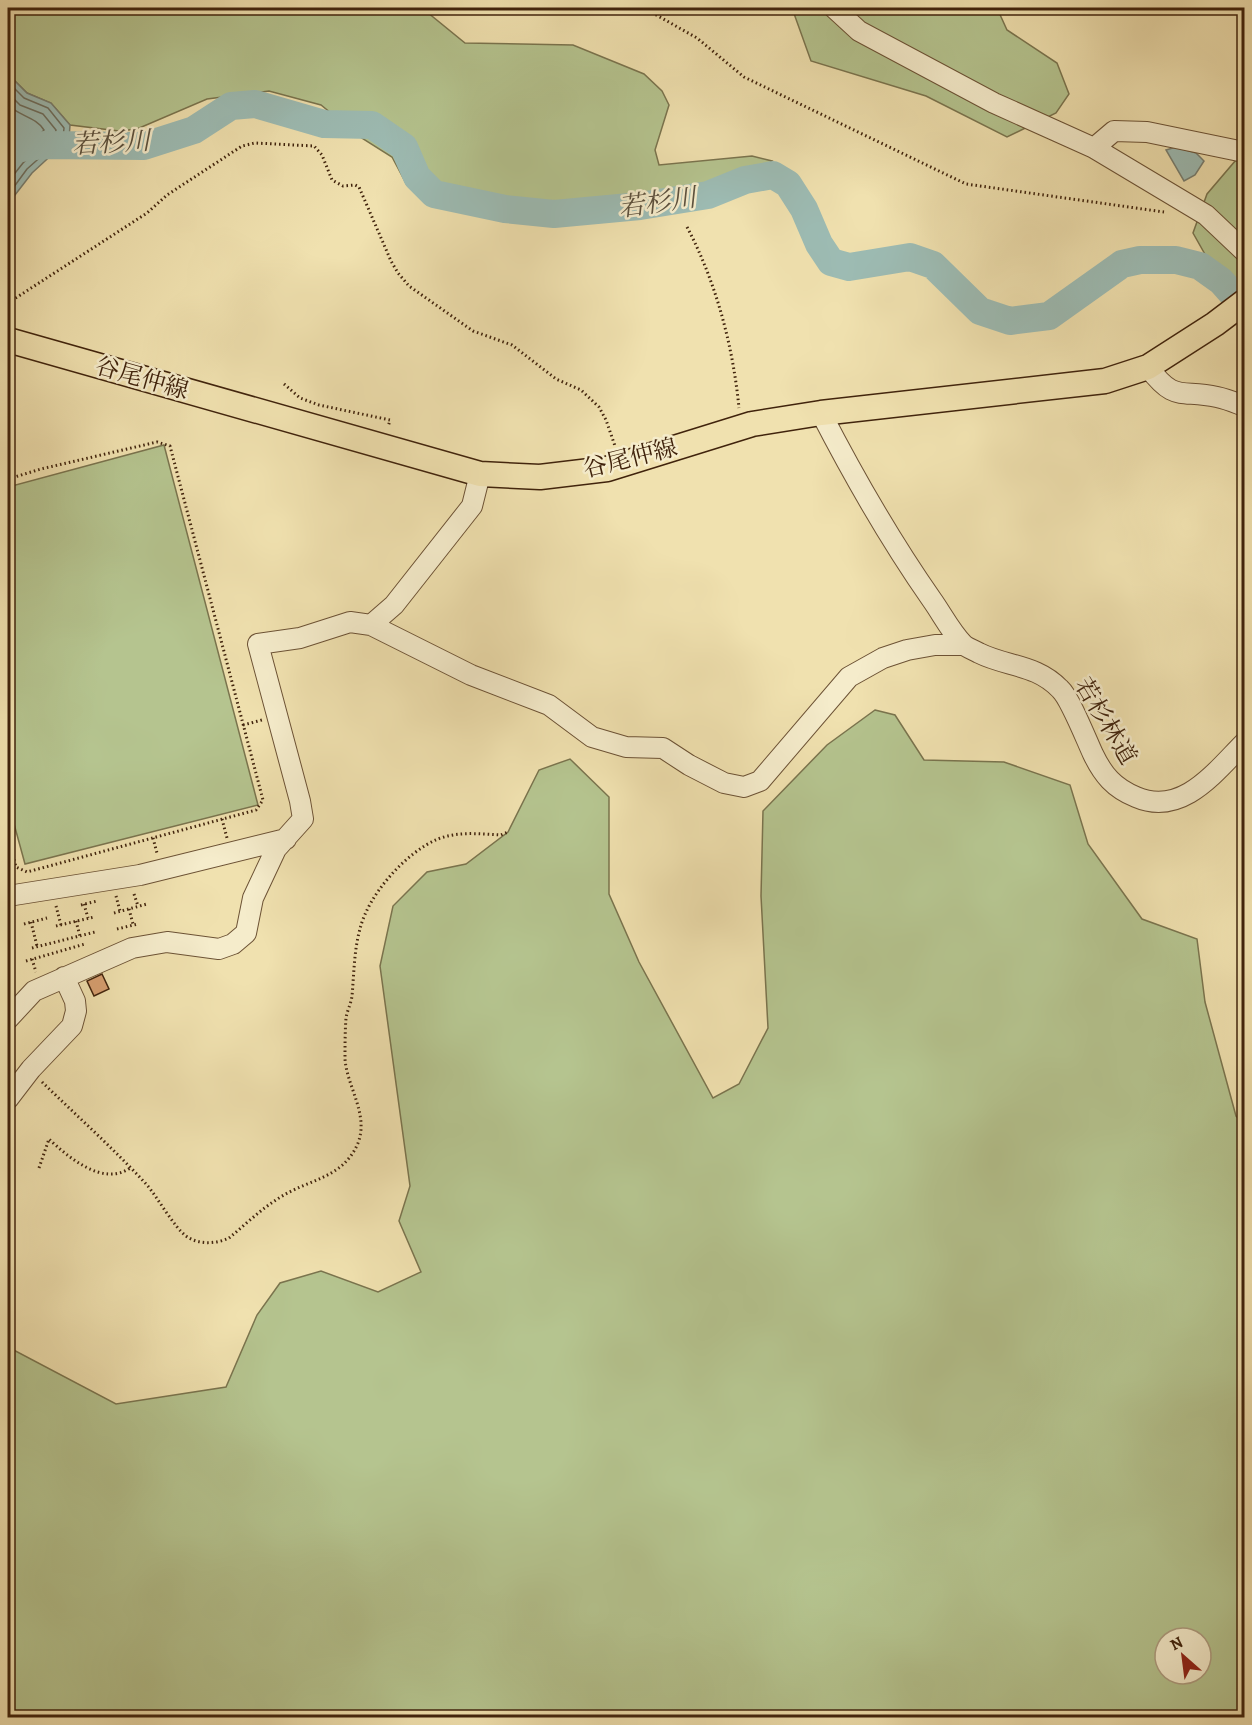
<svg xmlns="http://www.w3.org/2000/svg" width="1252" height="1725" font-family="Alegreya,'Noto Serif JP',serif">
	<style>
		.green { fill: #b5c48f; stroke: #7a744e; stroke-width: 1.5; fill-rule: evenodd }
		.water { fill: #9dbcb4; stroke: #787f71; stroke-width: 1.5 }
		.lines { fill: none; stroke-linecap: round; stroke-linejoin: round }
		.shore { stroke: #6e7060; stroke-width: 1.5 }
		.river { stroke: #9dbcb4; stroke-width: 28 }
		.building { fill: #d89f70; stroke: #40230c; stroke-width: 1.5 }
		.minor-casing { stroke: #6c5235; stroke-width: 22 }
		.major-casing { stroke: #40230c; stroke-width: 27 }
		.path { stroke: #40230c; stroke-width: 3; stroke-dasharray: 1.5 3; stroke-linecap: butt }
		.minor { stroke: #f5eccb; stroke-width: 20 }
		.major { stroke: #f0e1af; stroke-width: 24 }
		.labels { text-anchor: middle; stroke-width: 5; stroke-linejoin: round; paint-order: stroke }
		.street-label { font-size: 24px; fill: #40230c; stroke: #f5eccb }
		.water-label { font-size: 26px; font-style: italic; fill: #5c513e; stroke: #f5eccb }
	</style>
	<rect width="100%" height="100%" fill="#f0e1af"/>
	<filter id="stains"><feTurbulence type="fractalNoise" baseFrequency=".00333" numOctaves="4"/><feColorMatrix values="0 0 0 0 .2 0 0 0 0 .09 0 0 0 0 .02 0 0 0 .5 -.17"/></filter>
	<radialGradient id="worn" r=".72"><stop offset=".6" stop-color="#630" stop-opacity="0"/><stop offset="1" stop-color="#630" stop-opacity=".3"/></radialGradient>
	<path class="green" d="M 8,8 L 422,8 L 465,43 L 573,45 L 644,74 L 662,91 L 669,105 L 655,150 L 659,165 L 752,156 L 772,161 L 728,200 L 558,223 L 407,185 L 392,157 L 360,137 L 321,105 L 269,91 L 207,99 L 137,129 L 119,131 L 70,125 L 51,103 L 27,93 L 8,74 Z
		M 792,8 L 997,8 L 1007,30 L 1057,63 L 1069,94 L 1056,113 L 1007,137 L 926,96 L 811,61 Z
		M 1244,157 L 1244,285 L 1206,256 L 1193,233 L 1207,194 L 1236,160 Z
		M 164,445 L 258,805 L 25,864 L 8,802 L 8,487 Z
		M 875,710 L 895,715 L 924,760 L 1004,762 L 1070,785 L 1088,844 L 1142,919 L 1197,939 L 1205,1002 L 1236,1116 L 1244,1124 L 1244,1717 L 25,1718 L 8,1704 L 8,1347 L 116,1404 L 226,1387 L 257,1315 L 280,1283 L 321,1271 L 378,1292 L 421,1272 L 399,1221 L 410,1186 L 380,966 L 393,906 L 427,872 L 466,864 L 508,832 L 539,770 L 570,759 L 609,797 L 609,894 L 639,962 L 713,1098 L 739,1084 L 768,1028 L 761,896 L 763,811 L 827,745 ZM 1165,1638 L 1201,1638 L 1201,1674 L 1165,1674 Z"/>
	<path class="water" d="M 8,74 L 27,93 L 51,103 L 70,125 L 69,139 L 32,173 L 8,204 Z
		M 1176,147 L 1196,153 L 1204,161 L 1195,175 L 1184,181 L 1166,150 Z"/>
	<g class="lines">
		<path class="shore" d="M 8,82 L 24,98 L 48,108 L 64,128 L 63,137 L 27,169 L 8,195
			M 8,93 L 20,105 L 43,114 L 56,130 L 55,134 L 23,163 L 8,182
			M 8,105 C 19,116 36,117 44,130 L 8,168"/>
		<path class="river" d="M 8,150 L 44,145 L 144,146 L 194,130 L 231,106 L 255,104 L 324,124 L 372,125 L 404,147 L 417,177 L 434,194 L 505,209 L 554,214 L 640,206 L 708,195 L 745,180 L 773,175 L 788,184 L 804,209 L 819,244 L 831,262 L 849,267 L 910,257 L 933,265 L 980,311 L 1010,321 L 1049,316 L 1122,264 L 1140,260 L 1176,260 L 1200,266 L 1221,281 L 1244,307"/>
	</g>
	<path class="building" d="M 102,974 L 109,989 L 94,996 L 87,981 Z"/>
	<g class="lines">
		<g class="minor-casing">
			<path id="minor" d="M 834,8 L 859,31 L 994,103 L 1094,148 L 1206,215 L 1244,251
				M 1094,148 L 1114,131 L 1147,132 L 1244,152
				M 1148,367 C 1175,403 1180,389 1217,397 C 1227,399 1236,403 1244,406
				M 821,413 C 854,477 890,540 932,600 C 942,614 951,632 963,644 C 967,648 974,650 979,653 C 1007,667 1036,664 1060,689 C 1070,698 1086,739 1093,754 C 1103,775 1114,788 1136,797 C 1182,817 1215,772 1244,743
				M 371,625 L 394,605 L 472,506 L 480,474
				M 8,896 L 140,875 L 286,839
				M 8,1019 L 34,991 L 132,948 L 167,942 L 219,949 L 233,944 L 246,933 L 253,898 L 276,849 L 303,819 L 300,801 L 258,644 L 300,638 L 350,622 L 371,625 L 471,675 L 549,705 L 592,737 L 626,747 L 663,748 L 689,765 L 724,783 L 744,787 L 760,781 L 849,677 L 883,658 L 907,650 L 935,645 L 964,645
				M 8,1099 L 31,1069 L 72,1026 L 76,1011 L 75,1001 L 64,977"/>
		</g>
		<g class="major-casing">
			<path id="major" d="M 8,340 L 480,474 L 540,477 L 607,469 L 752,424 L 821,413 L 1105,381 L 1148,367 L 1215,324 L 1244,302"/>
		</g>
		<path class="path" d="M 644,8 L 697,38 L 744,77 L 966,184 L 1164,212
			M 687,227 C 716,282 733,346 739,408
			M 8,303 L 147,213 L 167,195 L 242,146 L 255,143 L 314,146 L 322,155 L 332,180 L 343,186 L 355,185 L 359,187 L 391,261 L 398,273 L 409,286 L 473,331 L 512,345 L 556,379 L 581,390 L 599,407 L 606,420 L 615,446
			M 284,384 L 300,398 L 319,405 L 390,420 L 388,427
			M 8,479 L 41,469 L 157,442 L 170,446 L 263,800 L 256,810 L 27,872 L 16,867 L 8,838
			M 243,725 L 262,720
			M 222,819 L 227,838
			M 153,838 L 157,853
			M 134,894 L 138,906
			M 116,896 L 120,911
			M 84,904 L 88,918
			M 81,905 L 97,901
			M 56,906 L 61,925
			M 129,909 L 133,924
			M 114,913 L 147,904
			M 76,921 L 80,936
			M 31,922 L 37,946
			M 24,924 L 47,918
			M 56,926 L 94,917
			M 117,929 L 138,924
			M 32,948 L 95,932
			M 32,959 L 36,972
			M 26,961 L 85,944
			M 42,1082 C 77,1116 114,1149 147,1185 C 158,1198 174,1227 186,1236 C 198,1245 216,1244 229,1238 C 245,1225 261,1209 279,1198 C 308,1179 343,1179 358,1143 C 369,1114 347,1087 345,1059 C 345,1046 345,1031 346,1018 C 347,1011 351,1004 352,996 C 354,974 354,950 360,929 C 368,895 406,852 438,839 C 458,831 481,834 501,835 L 508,832
			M 39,1168 L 49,1139 C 68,1157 103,1187 130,1168"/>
		<use href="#minor" class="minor"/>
		<use href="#major" class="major"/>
	</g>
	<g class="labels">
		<g class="street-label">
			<text transform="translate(142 378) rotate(16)" y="8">谷尾仲線</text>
			<text transform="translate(630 458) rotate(-14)" y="8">谷尾仲線</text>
			<text transform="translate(1106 721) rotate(59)" y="8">若杉林道</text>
		</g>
		<g class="water-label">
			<text transform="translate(111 142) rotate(-3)" y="9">若杉川</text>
			<text transform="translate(657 202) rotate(-8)" y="9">若杉川</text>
		</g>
	</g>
	<rect width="1252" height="1725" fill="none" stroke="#f0e1af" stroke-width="30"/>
	<rect x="9" y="9" width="1234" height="1707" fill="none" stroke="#40230c" stroke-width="3"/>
	<rect x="15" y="15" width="1222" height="1695" fill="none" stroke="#40230c" stroke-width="1.5"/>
	<g transform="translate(1183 1656) rotate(332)"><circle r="28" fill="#f5eccb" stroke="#ad9c7f" stroke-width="1.5"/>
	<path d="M0-4.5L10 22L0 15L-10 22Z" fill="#8f2418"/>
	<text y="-9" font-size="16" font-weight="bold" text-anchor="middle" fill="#40230c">N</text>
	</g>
	<rect width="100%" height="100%" filter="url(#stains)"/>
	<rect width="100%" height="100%" fill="url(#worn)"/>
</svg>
